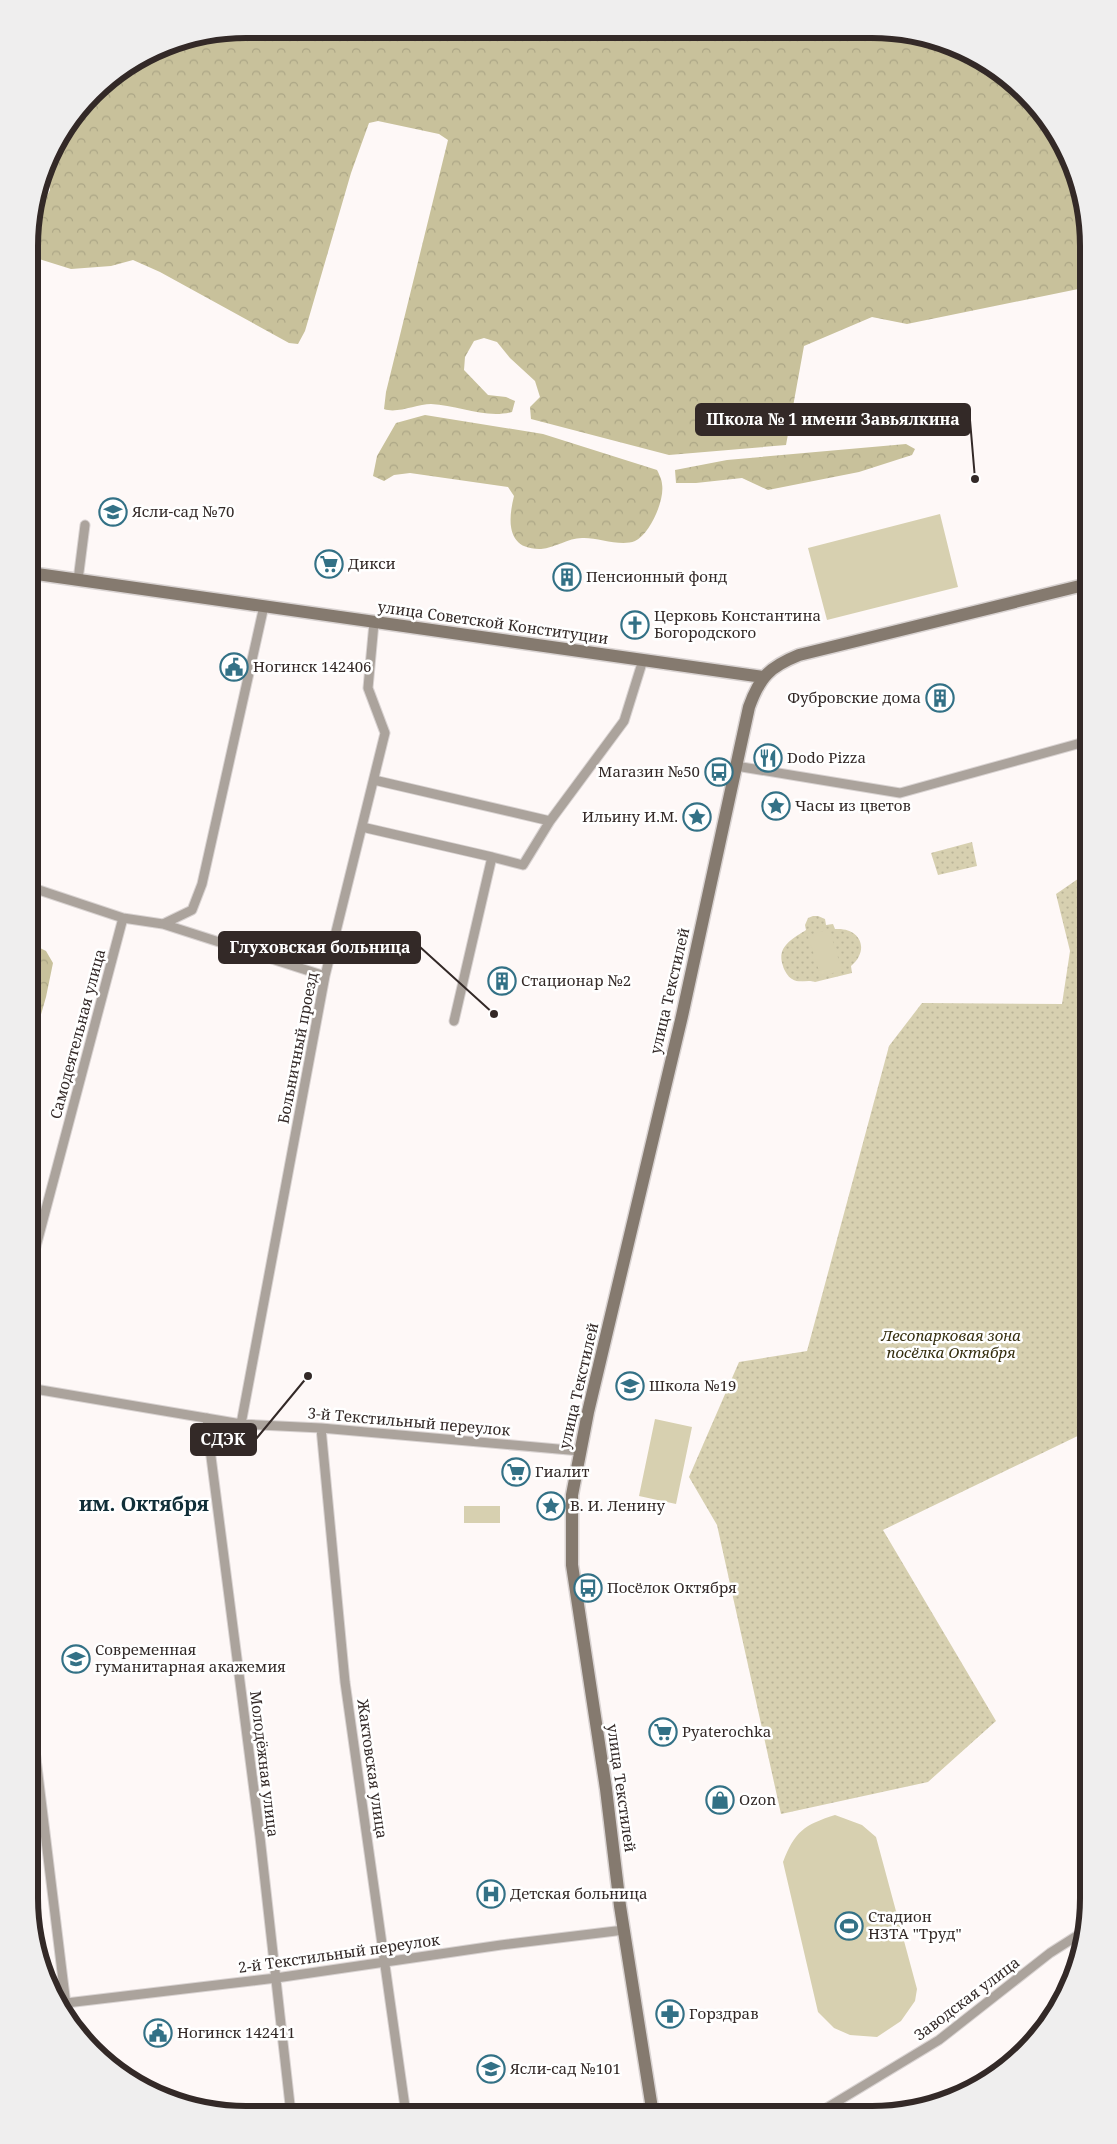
<svg xmlns="http://www.w3.org/2000/svg" width="1117" height="2144" font-family="'Noto Serif',serif">
	<style>
		.forest { fill: url(#forest-crowns) }
		.park { fill: url(#park-dots) }
		.pitch { fill: #d7d0b0 }
		.lines { fill: none; stroke-linecap: round; stroke-linejoin: round }
		.street-casing { stroke: #d9d3d2; stroke-width: 11 }
		.secondary-casing { stroke: #d9d3d2; stroke-width: 15 }
		.street { stroke: #aba39c; stroke-width: 9 }
		.secondary { stroke: #857a6f; stroke-width: 12 }
		.labels { text-anchor: middle; stroke-width: 5; stroke-linejoin: round; paint-order: stroke }
		.poi-label { font-size: 15px; fill: #332927; stroke: #fff; text-anchor: start }
		.street-label { font-size: 15px; fill: #332927; stroke: #fff }
		.park-label { font-size: 15px; font-style: italic; fill: #342d0e; stroke: #fff }
		.district-label { font-size: 20px; font-weight: bold; fill: #102e38; stroke: #fff }
		.rim { fill: none; stroke: #332927; stroke-width: 6 }
		.leader { fill: none; stroke: #332927; stroke-width: 2 }
		.callout-dot { fill: #332927; stroke: #fff; stroke-width: 2 }
		.callout { fill: #332927; stroke: #332927; stroke-width: 2 }
		.callout-label { font-size: 16px; text-anchor: middle; font-weight: bold; fill: #fff }
	</style>
	<defs>
		<pattern id="forest-crowns" width="20" height="18" patternUnits="userSpaceOnUse" patternTransform="scale(1.25)"><rect width="20" height="18" fill="#c8c19b"/><path d="M2 6a3 3 0 1 1 6 0M12 15a3 3 0 1 1 6 0" fill="none" stroke="#aca686"/></pattern>
		<pattern id="park-dots" width="8" height="8" patternUnits="userSpaceOnUse" patternTransform="scale(1.25)"><rect width="8" height="8" fill="#d7d0b0"/><path d="M2 2h.1M6 6h.1" fill="none" stroke="#b9b397" stroke-width="1.8" stroke-linecap="round"/></pattern>
	</defs>
	<rect width="100%" height="100%" fill="#fef8f7"/>
	<path class="forest" d="M 246,29 L 913,33 L 967,51 L 1014,82 L 1051,125 L 1077,176 L 1088,246 L 1088,287 L 907,324 L 872,317 L 804,346 L 786,445 L 669,455 L 531,419 L 530,407 L 540,397 L 535,381 L 510,358 L 497,342 L 484,338 L 474,341 L 465,357 L 464,370 L 488,395 L 506,397 L 515,401 L 512,412 C 485,419 458,405 431,404 C 417,404 397,414 384,409 L 386,392 L 448,140 L 439,134 L 378,121 L 369,123 L 351,173 L 305,331 L 298,344 L 289,343 L 160,272 L 133,260 L 111,266 L 71,269 L 39,259 L 31,251 L 31,226 L 50,190 L 48,172 L 45,171 L 51,150 L 103,83 L 163,45 Z
		M 425,415 L 543,434 L 657,470 C 659,474 662,480 662,484 C 665,500 650,534 635,541 C 620,547 597,537 582,538 C 568,538 555,548 541,549 C 506,550 508,520 514,496 L 508,487 L 410,473 L 394,475 L 384,481 L 373,476 L 377,456 L 396,423 Z
		M 906,444 L 915,449 L 912,455 L 859,472 L 768,490 L 742,478 L 696,483 L 676,483 L 675,470 L 727,460 Z
		M 30,943 L 46,951 L 53,963 L 46,997 L 30,1053 Z
		M 30,1153 L 40,1166 C 39,1179 39,1191 30,1201 Z"/>
	<path class="park" d="M 972,842 L 977,866 L 938,875 L 931,853 Z
		M 1088,872 L 1088,1431 L 883,1530 L 996,1721 L 928,1782 L 781,1814 L 717,1525 L 689,1477 L 739,1362 L 807,1351 L 889,1046 L 922,1003 L 1062,1004 L 1070,951 L 1056,894 Z
		M 813,916 L 818,916 L 825,919 L 826,925 L 833,924 L 835,929 C 861,927 870,950 851,966 L 852,973 L 815,982 C 807,979 800,984 792,979 C 788,977 784,970 783,966 C 776,947 792,939 806,930 L 805,925 L 808,918 Z"/>
	<path class="pitch" d="M 940,514 L 958,587 L 827,620 L 808,548 Z
		M 829,929 L 842,970 L 821,977 L 808,936 Z
		M 655,1419 L 692,1427 L 676,1504 L 639,1496 Z
		M 464,1506 L 500,1506 L 500,1523 L 464,1523 Z
		M 835,1815 L 862,1825 L 876,1837 L 917,1989 L 915,2001 L 901,2021 L 877,2037 L 850,2035 L 834,2028 L 818,2012 L 783,1862 C 795,1831 804,1825 835,1815 Z"/>
	<g class="lines">
		<g class="street-casing">
			<path id="street" d="M 78,580 L 85,525
				M 736,766 L 900,793 L 1088,741
				M 374,780 L 550,821 L 624,721 L 643,660
				M 362,827 L 492,857 L 454,1021
				M 492,857 L 523,865 L 550,821
				M 30,887 L 123,918 L 163,924 L 325,976
				M 163,924 L 192,910 L 202,884 L 264,606
				M 29,1273 L 123,918
				M 29,1388 L 241,1424 L 321,1428 L 580,1451
				M 207,1418 L 210,1449 L 260,1837 L 291,2114
				M 241,1424 L 325,976 L 385,733 L 368,688 L 374,623
				M 321,1428 L 345,1682 L 406,2114
				M 29,1701 L 68,2021
				M 58,2004 L 276,1978 L 501,1945 L 624,1930
				M 815,2115 L 939,2040 L 1050,1953 L 1083,1932"/>
		</g>
		<g class="secondary-casing">
			<path id="secondary" d="M 30,573 L 763,677
				M 653,2115 L 620,1906 L 606,1789 L 572,1565 L 572,1495 L 588,1412 L 682,1016 L 749,707 C 760,677 769,667 799,655 L 1088,584"/>
		</g>
		<use href="#street" class="street"/>
		<use href="#secondary" class="secondary"/>
	</g>
	<defs>
		<g id="school-ring" transform="scale(1.4375)"><circle r="9.5" fill="#fff" stroke="#337186" stroke-width="1.5"/><path d="M0-5L7-2L0 1L-7-2ZM-4 1L0 2.5L4 1V4Q0 6-4 4Z" fill="#337186"/></g>
		<g id="supermarket-ring" transform="scale(1.4375)"><circle r="9.5" fill="#fff" stroke="#337186" stroke-width="1.5"/><path d="M-6-5.5h2.5l.6 2H6L4.5 2H-2.5L-4.4-4H-6ZM-1.5 3.2a1.3 1.3 0 1 0 .1 0ZM3 3.2a1.3 1.3 0 1 0 .1 0Z" fill="#337186"/></g>
		<g id="building-ring" transform="scale(1.4375)"><circle r="9.5" fill="#fff" stroke="#337186" stroke-width="1.5"/><path d="M-4-6H4V6H1V3H-1V6H-4ZM-2.5-4.3h1.7v1.8h-1.7ZM.8-4.3h1.7v1.8H.8ZM-2.5-1h1.7V.8h-1.7ZM.8-1h1.7V.8H.8Z" fill="#337186"/></g>
		<g id="church-ring" transform="scale(1.4375)"><circle r="9.5" fill="#fff" stroke="#337186" stroke-width="1.5"/><path d="M-1.2-6h2.4v3.5h3.3v2.4h-3.3V6h-2.4V-.1h-3.3v-2.4h3.3Z" fill="#337186"/></g>
		<g id="civic-ring" transform="scale(1.4375)"><circle r="9.5" fill="#fff" stroke="#337186" stroke-width="1.5"/><path d="M-.6-6.5H3V-4.5H.6V-3L4-1V1h2V6H-6V1h2V-1L-.6-3ZM-1.2 2.5V6h2.4V2.5Z" fill="#337186"/></g>
		<g id="restaurant-ring" transform="scale(1.4375)"><circle r="9.5" fill="#fff" stroke="#337186" stroke-width="1.5"/><path d="M-5-6h1v4h1v-4h1v4h1v-4h1v5L-1.5 .5V6h-2V.5L-5-1ZM5-6V6H3V1.5H1.5Q1.5-4 5-6Z" fill="#337186"/></g>
		<g id="bus-ring" transform="scale(1.4375)"><circle r="9.5" fill="#fff" stroke="#337186" stroke-width="1.5"/><path d="M-5-6H5V4H4V6H2V4H-2V6H-4V4H-5ZM-3.5-4V0h7V-4ZM-3.5 1.2v1.5H-2V1.2ZM2 1.2v1.5H3.5V1.2Z" fill="#337186"/></g>
		<g id="sight-ring" transform="scale(1.4375)"><circle r="9.5" fill="#fff" stroke="#337186" stroke-width="1.5"/><path d="M0-6L1.8-2.2L6-1.7L2.9 1.2L3.7 5.4L0 3.3L-3.7 5.4L-2.9 1.2L-6-1.7L-1.8-2.2Z" fill="#337186"/></g>
		<g id="university-ring" transform="scale(1.4375)"><circle r="9.5" fill="#fff" stroke="#337186" stroke-width="1.5"/><path d="M0-5L7-2L0 1L-7-2ZM-4 1L0 2.5L4 1V4Q0 6-4 4Z" fill="#337186"/></g>
		<g id="shop-ring" transform="scale(1.4375)"><circle r="9.5" fill="#fff" stroke="#337186" stroke-width="1.5"/><path d="M-5-2.5h2.3a2.7 3.5 0 0 1 5.4 0H5L5.5 6h-11ZM-1.5-2.5h3a1.5 2.3 0 0 0-3 0Z" fill="#337186"/></g>
		<g id="hospital-ring" transform="scale(1.4375)"><circle r="9.5" fill="#fff" stroke="#337186" stroke-width="1.5"/><path d="M-5-5h3v3.5h4V-5h3V5h-3V1.5h-4V5h-3Z" fill="#337186"/></g>
		<g id="stadium-ring" transform="scale(1.4375)"><circle r="9.5" fill="#fff" stroke="#337186" stroke-width="1.5"/><path d="M0-5a6.5 5 0 1 0 0 10a6.5 5 0 1 0 0-10ZM-3.5-1.8h7v3.6h-7Z" fill="#337186"/></g>
		<g id="pharmacy-ring" transform="scale(1.4375)"><circle r="9.5" fill="#fff" stroke="#337186" stroke-width="1.5"/><path d="M-2-6h4v4h4v4h-4v4h-4v-4h-4v-4h4Z" fill="#337186"/></g>
	</defs>
	<g fill-rule="evenodd">
		<use href="#school-ring" x="113" y="512"/>
		<use href="#supermarket-ring" x="329" y="564"/>
		<use href="#building-ring" x="567" y="577"/>
		<use href="#church-ring" x="635" y="625"/>
		<use href="#civic-ring" x="234" y="667"/>
		<use href="#building-ring" x="940" y="698"/>
		<use href="#restaurant-ring" x="768" y="758"/>
		<use href="#bus-ring" x="719" y="772"/>
		<use href="#sight-ring" x="776" y="806"/>
		<use href="#sight-ring" x="697" y="817"/>
		<use href="#building-ring" x="502" y="981"/>
		<use href="#school-ring" x="630" y="1386"/>
		<use href="#supermarket-ring" x="516" y="1472"/>
		<use href="#sight-ring" x="551" y="1506"/>
		<use href="#bus-ring" x="588" y="1588"/>
		<use href="#university-ring" x="76" y="1659"/>
		<use href="#supermarket-ring" x="663" y="1732"/>
		<use href="#shop-ring" x="720" y="1800"/>
		<use href="#hospital-ring" x="491" y="1894"/>
		<use href="#stadium-ring" x="849" y="1926"/>
		<use href="#pharmacy-ring" x="670" y="2014"/>
		<use href="#civic-ring" x="158" y="2033"/>
		<use href="#school-ring" x="491" y="2069"/>
	</g>
	<g class="labels">
		<g class="poi-label">
			<text x="132" y="517">Ясли-сад №70</text>
			<text x="348" y="569">Дикси</text>
			<text x="586" y="582">Пенсионный фонд</text>
			<text x="654" y="621">Церковь Константина<tspan x="654" dy="17">Богородского</tspan></text>
			<text x="253" y="672">Ногинск 142406</text>
			<text x="921" y="703" text-anchor="end">Фубровские дома</text>
			<text x="787" y="763">Dodo Pizza</text>
			<text x="700" y="777" text-anchor="end">Магазин №50</text>
			<text x="795" y="811">Часы из цветов</text>
			<text x="678" y="822" text-anchor="end">Ильину И.М.</text>
			<text x="521" y="986">Стационар №2</text>
			<text x="649" y="1391">Школа №19</text>
			<text x="535" y="1477">Гиалит</text>
			<text x="570" y="1511">В. И. Ленину</text>
			<text x="607" y="1593">Посёлок Октября</text>
			<text x="95" y="1655">Современная<tspan x="95" dy="17">гуманитарная акажемия</tspan></text>
			<text x="682" y="1737">Pyaterochka</text>
			<text x="739" y="1805">Ozon</text>
			<text x="510" y="1899">Детская больница</text>
			<text x="868" y="1922">Стадион<tspan x="868" dy="17">НЗТА "Труд"</tspan></text>
			<text x="689" y="2019">Горздрав</text>
			<text x="177" y="2038">Ногинск 142411</text>
			<text x="510" y="2074">Ясли-сад №101</text>
		</g>
		<g class="street-label">
			<text transform="translate(493 623) rotate(8)" y="5">улица Советской Конституции</text>
			<text transform="translate(670 991) rotate(-77)" y="5">улица Текстилей</text>
			<text transform="translate(78 1034) rotate(-75)" y="5">Самодеятельная улица</text>
			<text transform="translate(298 1048) rotate(-79)" y="5">Больничный проезд</text>
			<text transform="translate(579 1386) rotate(-77)" y="5">улица Текстилей</text>
			<text transform="translate(409 1422) rotate(5)" y="5">3-й Текстильный переулок</text>
			<text transform="translate(264 1764) rotate(83)" y="5">Молодёжная улица</text>
			<text transform="translate(372 1769) rotate(82)" y="5">Жактовская улица</text>
			<text transform="translate(621 1788) rotate(82)" y="5">улица Текстилей</text>
			<text transform="translate(339 1954) rotate(-8)" y="5">2-й Текстильный переулок</text>
			<text transform="translate(967 1999) rotate(-37)" y="5">Заводская улица</text>
		</g>
		<g class="park-label">
			<text x="951" y="1341">Лесопарковая зона<tspan x="951" dy="17">посёлка Октября</tspan></text>
		</g>
		<g class="district-label">
			<text x="144" y="1511">им. Октября</text>
		</g>
	</g>
	<path d="M0 0H1117V2144H0ZM246 38H872A208 208 0 0 1 1080 246V1898A208 208 0 0 1 872 2106H246A208 208 0 0 1 38 1898V246A208 208 0 0 1 246 38Z" fill="#efeeee" fill-rule="evenodd"/>
	<path class="rim" d="M246 38H872A208 208 0 0 1 1080 246V1898A208 208 0 0 1 872 2106H246A208 208 0 0 1 38 1898V246A208 208 0 0 1 246 38Z"/>
	<path class="leader" d="M975 479L970 420M494 1014L420 947M308 1376L256 1439"/>
	<g class="callout-dot">
		<circle cx="975" cy="479" r="5"/>
		<circle cx="494" cy="1014" r="5"/>
		<circle cx="308" cy="1376" r="5"/>
	</g>
	<g class="callout">
		<rect x="696" y="404" width="274" height="31" rx="5"/>
		<rect x="219" y="932" width="201" height="31" rx="5"/>
		<rect x="191" y="1424" width="65" height="31" rx="5"/>
	</g>
	<g class="callout-label">
		<text x="833" y="425">Школа № 1 имени Завьялкина</text>
		<text x="320" y="953">Глуховская больница</text>
		<text x="223" y="1445">СДЭК</text>
	</g>
</svg>
